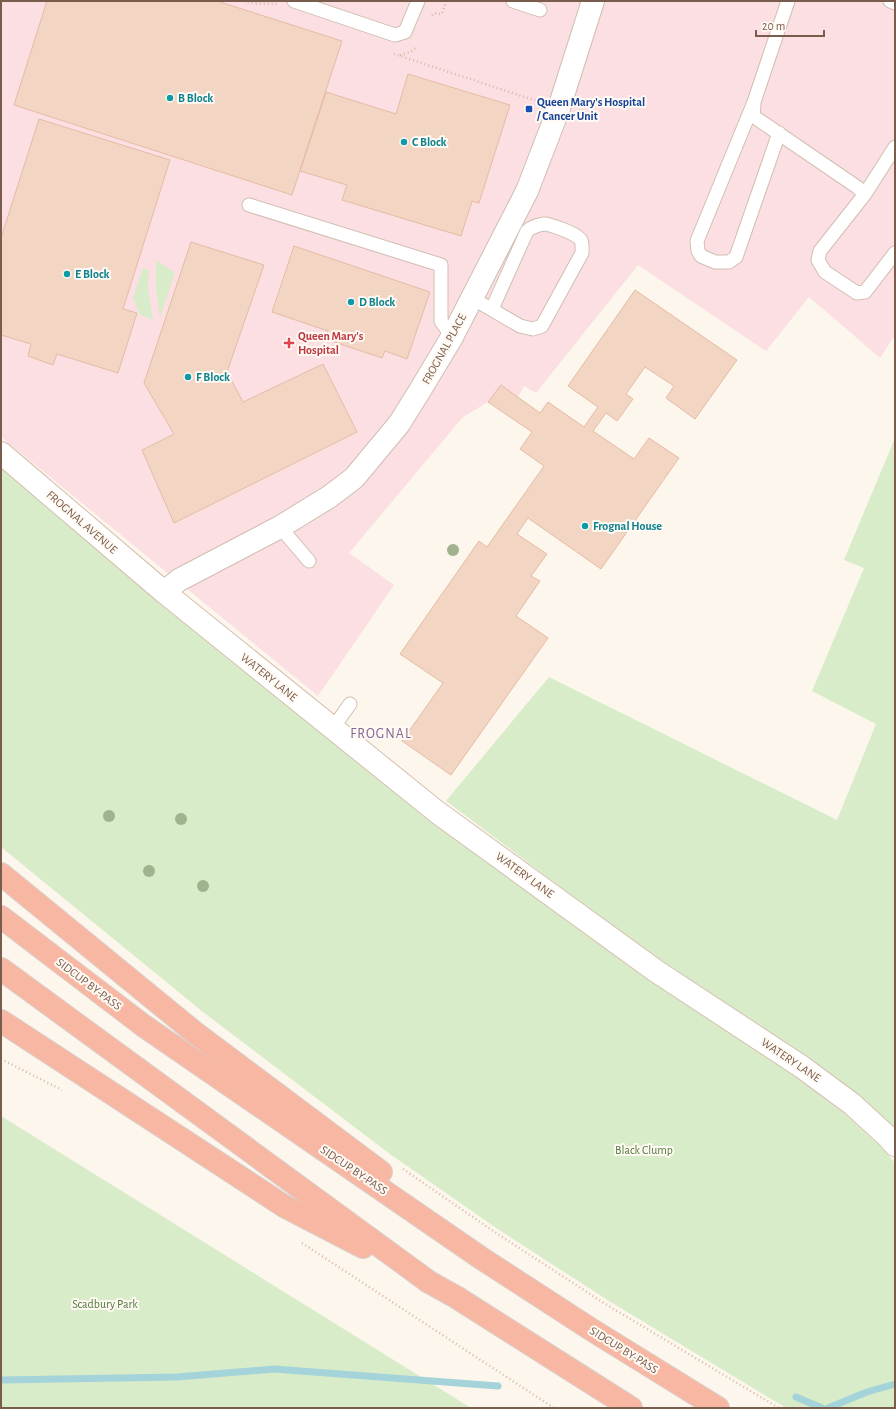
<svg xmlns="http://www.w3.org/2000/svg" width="896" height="1409" font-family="'Alegreya Sans',sans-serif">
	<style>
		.medical { fill: #fbdfe3 }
		.green { fill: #d8ecc9 }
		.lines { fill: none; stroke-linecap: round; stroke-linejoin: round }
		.stream { stroke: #a5d3da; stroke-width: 7 }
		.building { fill: #f3d5c3; stroke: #e6bba3 }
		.lane-casing { stroke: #d1beb0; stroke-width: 15 }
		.street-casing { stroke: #d1beb0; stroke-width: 24 }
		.secondary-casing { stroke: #d6c0b0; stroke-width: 24 }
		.highway-casing { stroke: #dad1cd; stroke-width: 24 }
		.path { stroke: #d9b8a5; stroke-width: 2.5; stroke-dasharray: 1 3; stroke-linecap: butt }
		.lane { stroke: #fff; stroke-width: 13 }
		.street { stroke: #fff; stroke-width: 22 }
		.secondary { stroke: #fff; stroke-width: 22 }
		.highway { stroke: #f7b7a3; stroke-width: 22 }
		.tree { fill: #a0b28e }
		.culture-dot { fill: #0f9aa8; stroke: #fffaf3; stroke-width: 1.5 }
		.transit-dot { fill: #1a4fb4; stroke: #fffaf3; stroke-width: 1.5 }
		.health-dot { fill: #e0444e; stroke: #fffaf3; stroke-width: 1.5 }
		.labels { text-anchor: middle; stroke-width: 4; stroke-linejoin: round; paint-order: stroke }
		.culture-label { font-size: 12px; font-weight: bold; fill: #0d838f; stroke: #fffaf3; text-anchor: start }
		.transit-label { font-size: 12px; font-weight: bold; fill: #164399; stroke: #fffaf3; text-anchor: start }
		.health-label { font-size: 12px; font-weight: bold; fill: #be3a42; stroke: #fffaf3; text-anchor: start }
		.street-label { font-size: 12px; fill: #7a5c4d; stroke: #fffaf3 }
		.park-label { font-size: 12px; fill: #537a41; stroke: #fffaf3 }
		.quarter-label { font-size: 14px; letter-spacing: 1px; fill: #846695; stroke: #fffaf3 }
	</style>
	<rect width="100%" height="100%" fill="#fdf6ec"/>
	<path class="medical" d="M 1,1 L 895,1 L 895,335 L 880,358 L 809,297 L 766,351 L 638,265 L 536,393 L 524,386 L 518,397 L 501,385 L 488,402 L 463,417 L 349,553 L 394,585 L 318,696 L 1,437 Z"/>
	<path class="green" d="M 156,260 L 175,273 L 160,317 L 156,289 Z
		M 143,268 L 149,270 L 148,289 L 153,320 L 139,314 L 133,297 Z
		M 895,438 L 895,1133 L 662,963 L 446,801 L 549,677 L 837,820 L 876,724 L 812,691 L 864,568 L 844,560 Z
		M 1,453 L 648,978 L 793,1075 L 844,1113 L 885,1151 L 895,1163 L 895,1408 L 786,1408 L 609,1301 L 499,1230 L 390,1154 L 203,1012 L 1,847 Z
		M 1,1116 L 471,1408 L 1,1408 Z"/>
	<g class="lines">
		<path class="stream" d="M 1,1380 L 177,1377 L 274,1369 L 498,1386
			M 796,1397 L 822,1408
			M 828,1408 L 867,1392 L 895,1384"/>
	</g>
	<path class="building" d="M 47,1 L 217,1 L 342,41 L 292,195 L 14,105 Z
		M 408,74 L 510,105 L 479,203 L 472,201 L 461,236 L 342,200 L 347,185 L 300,171 L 326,92 L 396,114 Z
		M 39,119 L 170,160 L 123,309 L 137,313 L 118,373 L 57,354 L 53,365 L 28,356 L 31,344 L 1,335 L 1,238 Z
		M 191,242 L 264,265 L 227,372 L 243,402 L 323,364 L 357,432 L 174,523 L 142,450 L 174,434 L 144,383 Z
		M 294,246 L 430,292 L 407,359 L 385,351 L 382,358 L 325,339 L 328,331 L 272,312 Z
		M 635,290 L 737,360 L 695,419 L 666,398 L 674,386 L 645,367 L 626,394 L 633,399 L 617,421 L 606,413 L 593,431 L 634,459 L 649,438 L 679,458 L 601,569 L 528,518 L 517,534 L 547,554 L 531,576 L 540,581 L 516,616 L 548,638 L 451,775 L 402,741 L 443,683 L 400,654 L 479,541 L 487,547 L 544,466 L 520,449 L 532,432 L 488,402 L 501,385 L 540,413 L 548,402 L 584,427 L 598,407 L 568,386 Z"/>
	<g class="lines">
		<g class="lane-casing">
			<path id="lane" d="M 294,1 L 395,35 L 405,32 L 418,1
				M 513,1 L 540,10
				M 890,1 L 895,3
				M 754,104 L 753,116 L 857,187 L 865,194
				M 779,133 L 736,257 L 729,262 L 715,262 L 701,256 L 698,251 L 697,241 L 754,102 L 788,1
				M 895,147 L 865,194 L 820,251 L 818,260 L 825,272 L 857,293 L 865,292 L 895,253
				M 249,205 L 441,265 L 441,321 L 452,337
				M 472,298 L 520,326 L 533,329 L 542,326 L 582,253 C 582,248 583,241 579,238 C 574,233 550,224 544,224 C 537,225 532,227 527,231 L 492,309
				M 280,527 L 309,561
				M 333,728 L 350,704"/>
		</g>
		<g class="street-casing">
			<path id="street" d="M 164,592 L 179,580 L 280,527 L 329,497 L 354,478 L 399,424 L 419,392 L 452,337 L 527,191 L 559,108 L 593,1"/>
		</g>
		<g class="secondary-casing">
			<path id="secondary" d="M 1,453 L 164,592 L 437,812 L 656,971 L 802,1067 L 852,1104 L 889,1138 L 895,1145"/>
		</g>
		<g class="highway-casing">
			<path id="highway" d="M 1,874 L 194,1032 L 381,1172
				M 1,917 L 144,1026 L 481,1258 L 592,1330 L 718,1408
				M 1,969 L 429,1282 L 456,1297 L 631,1408
				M 1,1021 L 284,1206 L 363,1247"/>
		</g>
		<path class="path" d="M 244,1 L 250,3 L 277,4
			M 432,15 L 434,13 L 442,14 L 446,1
			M 394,54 L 537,101
			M 400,55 L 411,52 L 415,48
			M 1,1059 L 62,1090
			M 403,1169 L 496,1233 L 607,1305 L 779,1408
			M 302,1243 L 554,1408"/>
		<use href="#lane" class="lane"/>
		<use href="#street" class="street"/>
		<use href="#secondary" class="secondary"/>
		<use href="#highway" class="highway"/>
	</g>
	<g class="tree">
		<circle cx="453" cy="550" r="6"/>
		<circle cx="109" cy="816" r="6"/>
		<circle cx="181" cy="819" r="6"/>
		<circle cx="149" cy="871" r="6"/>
		<circle cx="203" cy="886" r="6"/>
	</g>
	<g class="culture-dot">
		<circle cx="170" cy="98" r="4"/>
		<circle cx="404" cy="142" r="4"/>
		<circle cx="67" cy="274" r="4"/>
		<circle cx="351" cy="302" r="4"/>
		<circle cx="188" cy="377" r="4"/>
		<circle cx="585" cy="526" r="4"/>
	</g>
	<rect class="transit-dot" x="525" y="105" width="8" height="8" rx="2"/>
	<path class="health-dot" d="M287 337h4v4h4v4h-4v4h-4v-4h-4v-4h4z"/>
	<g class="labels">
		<g class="culture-label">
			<text x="178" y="102">B Block</text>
			<text x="412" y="146">C Block</text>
			<text x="75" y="278">E Block</text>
			<text x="359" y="306">D Block</text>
			<text x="196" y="381">F Block</text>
			<text x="593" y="530">Frognal House</text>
		</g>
		<g class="transit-label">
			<text x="537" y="106">Queen Mary's Hospital<tspan x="537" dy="14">/ Cancer Unit</tspan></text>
		</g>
		<g class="health-label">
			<text x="298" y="340">Queen Mary's<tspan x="298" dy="14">Hospital</tspan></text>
		</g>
		<g class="street-label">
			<text transform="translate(444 349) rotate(-61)" y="4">FROGNAL PLACE</text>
			<text transform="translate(82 522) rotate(41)" y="4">FROGNAL AVENUE</text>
			<text transform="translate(269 677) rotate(39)" y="4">WATERY LANE</text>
			<text transform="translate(525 875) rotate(36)" y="4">WATERY LANE</text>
			<text transform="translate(89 984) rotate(37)" y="4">SIDCUP BY-PASS</text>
			<text transform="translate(791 1060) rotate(34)" y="4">WATERY LANE</text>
			<text transform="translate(354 1170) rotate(34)" y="4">SIDCUP BY-PASS</text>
			<text transform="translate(624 1350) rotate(32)" y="4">SIDCUP BY-PASS</text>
		</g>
		<g class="park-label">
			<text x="644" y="1154">Black Clump</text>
			<text x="105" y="1308">Scadbury Park</text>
		</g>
		<g class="quarter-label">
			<text x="381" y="738">FROGNAL</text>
		</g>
	</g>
	<rect width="896" height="1409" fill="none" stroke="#7a5c4d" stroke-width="4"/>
	<path d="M756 30v6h68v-6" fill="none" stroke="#7a5c4d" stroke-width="2"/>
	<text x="762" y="30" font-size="12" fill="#7a5c4d" stroke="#fffaf3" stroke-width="3" paint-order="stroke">20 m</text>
</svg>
